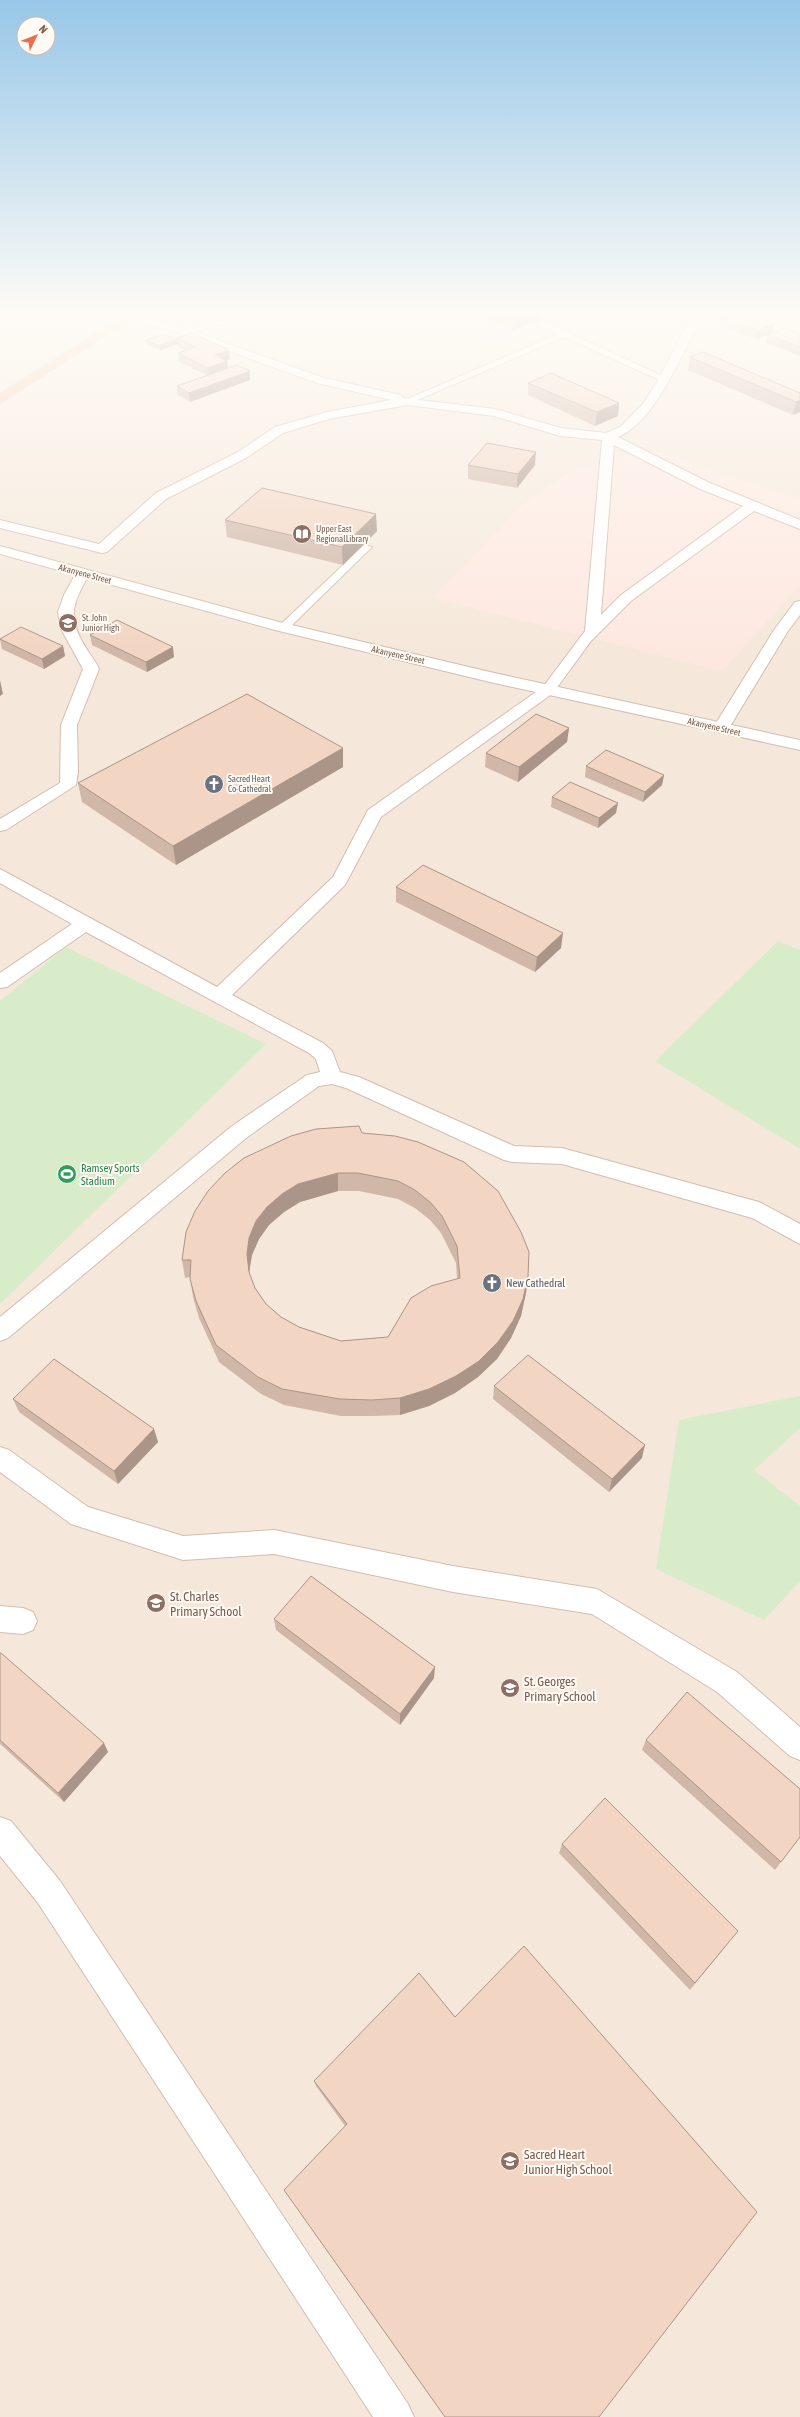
<svg xmlns="http://www.w3.org/2000/svg" width="800" height="2417" font-family="'Asap Condensed',sans-serif">
	<style>
		.residential { fill: #f5e8da }
		.commercial { fill: #fde8e0 }
		.education { fill: #f3e8fa }
		.green { fill: #d8ecc9 }
		.lines { fill: none; stroke-linecap: round; stroke-linejoin: round }
		.service-casing { stroke: #d1beb0; stroke-width: 2 }
		.minor-casing { stroke: #d1beb0; stroke-width: 2 }
		.tertiary-casing { stroke: #d1beb0; stroke-width: 2 }
		.trunk-casing { stroke: #dad1cd; stroke-width: 2 }
		.service { fill: #fff; fill-rule: evenodd }
		.minor { fill: #fff; fill-rule: evenodd }
		.tertiary { fill: #fff; fill-rule: evenodd }
		.trunk { fill: #f9c8a4; fill-rule: evenodd }
		.wall { fill: #d1b7a8; fill-rule: evenodd }
		.shaded-wall { fill: #aa9588 }
		.building { fill: #f3d5c3; stroke: #aa9588; fill-rule: evenodd }
		.labels { text-anchor: middle; stroke-width: 4; stroke-linejoin: round; paint-order: stroke }
		.far-education-label { font-size: 9px; fill: #785e54; stroke: #fffaf3; text-anchor: start }
		.far-street-label { font-size: 9px; fill: #7a5c4d; stroke: #fffaf3 }
		.far-worship-label { font-size: 9px; fill: #5b616d; stroke: #fffaf3; text-anchor: start }
		.leisure-label { font-size: 11px; fill: #27864d; stroke: #fffaf3; text-anchor: start }
		.worship-label { font-size: 11px; fill: #5b616d; stroke: #fffaf3; text-anchor: start }
		.near-education-label { font-size: 13px; fill: #785e54; stroke: #fffaf3; text-anchor: start }
	</style>
	<rect width="100%" height="100%" fill="#fdf6ec"/>
	<path class="residential" d="M 0,312 L 800,312 L 800,2417 L 0,2417 Z"/>
	<path class="commercial" d="M 647,448 L 800,499 L 800,585 L 722,671 L 433,598 L 520,507 L 534,496 L 570,472 Z"/>
	<path class="education" d="M 412,312 L 562,312 L 502,343 Z"/>
	<path class="green" d="M 778,941 L 800,950 L 800,1149 L 655,1061 Z
		M 66,947 L 266,1044 L 0,1304 L 0,1001 Z
		M 800,1396 L 800,1428 L 754,1470 L 800,1506 L 800,1581 L 764,1620 L 656,1569 L 679,1420 Z"/>
	<g class="lines">
		<g class="service-casing">
			<path id="service" d="M 249,312 L 260,312 L 189,334 L 182,332 Z
				M 537,321 L 543,321 L 669,379 L 662,381 L 564,337 L 410,403 L 403,401 L 558,334 L 537,325 Z
				M 364,545 L 372,547 L 287,630 L 279,630 L 279,626 Z"/>
		</g>
		<g class="minor-casing">
			<path id="minor" d="M 696,312 L 707,312 C 681,348 661,418 618,437 L 710,483 L 800,520 L 800,529 L 754,511 L 631,601 L 591,641 L 553,693 L 381,817 L 345,885 L 232,995 L 323,1043 L 332,1051 L 340,1072 L 359,1077 L 514,1146 L 562,1148 L 759,1202 L 800,1224 L 800,1244 L 752,1218 L 562,1164 L 512,1162 L 504,1160 L 346,1088 L 332,1084 L 319,1086 L 246,1138 L 8,1338 L 0,1341 L 0,1317 L 232,1126 L 307,1075 L 320,1072 L 316,1059 L 309,1053 L 86,932 L 7,987 L 0,988 L 0,973 L 72,924 L 0,883 L 0,869 L 217,987 L 333,877 L 368,810 L 543,687 L 585,631 L 602,440 L 560,436 L 494,416 L 407,405 L 329,419 L 283,433 L 246,458 L 166,499 L 107,552 L 102,553 L 0,528 L 0,520 L 99,544 L 156,493 L 238,452 L 275,427 L 327,412 L 391,400 L 317,383 L 182,334 L 126,318 L 125,316 L 130,313 L 190,330 L 324,378 L 401,395 L 403,398 L 495,409 L 561,428 L 606,433 L 620,427 L 643,404 L 659,379 L 690,319 ZM 614,445 L 700,489 L 743,506 L 621,595 L 601,615 Z
				M 83,569 L 90,573 C 73,603 66,616 86,648 C 90,655 96,661 99,669 L 77,725 L 78,772 L 76,785 L 6,830 L 0,831 L 0,819 L 60,783 L 61,725 L 83,669 L 61,629 L 58,612 L 64,595 L 76,573 Z
				M 800,601 L 800,615 L 788,631 L 729,728 L 727,731 L 715,731 L 713,728 L 774,630 L 795,602 Z
				M 0,1447 L 9,1450 L 88,1507 L 183,1536 L 274,1530 L 453,1566 L 597,1589 L 737,1672 L 800,1727 L 800,1760 L 790,1756 L 717,1692 L 592,1614 L 453,1592 L 274,1554 L 183,1560 L 71,1524 L 0,1472 Z
				M 0,1606 L 23,1608 L 33,1612 L 37,1621 L 33,1630 L 23,1634 L 0,1632 Z
				M 0,1817 L 11,1821 L 60,1881 L 408,2404 L 414,2417 L 373,2417 L 38,1903 L 0,1856 Z"/>
		</g>
		<g class="tertiary-casing">
			<path id="tertiary" d="M 0,546 L 279,622 L 490,672 L 800,740 L 800,750 L 490,682 L 275,630 L 0,554 Z"/>
		</g>
		<g class="trunk-casing">
			<path id="trunk" d="M 130,312 L 142,312 L 0,403 L 0,394 Z"/>
		</g>
		<use href="#service" class="service"/>
		<use href="#minor" class="minor"/>
		<use href="#tertiary" class="tertiary"/>
		<use href="#trunk" class="trunk"/>
	</g>
	<path class="wall" d="M 471,312 L 542,312 L 542,319 L 513,330 Z
		M 721,317 L 774,324 L 772,333 L 756,339 L 719,325 Z
		M 800,334 L 800,356 L 766,343 L 767,335 Z
		M 177,338 L 230,359 L 226,360 L 228,368 L 250,371 L 250,380 L 190,402 L 178,395 L 177,386 L 207,375 L 179,362 L 178,353 L 186,350 L 178,347 L 178,344 L 160,350 L 146,344 L 146,340 L 177,340 Z
		M 690,357 L 800,393 L 793,415 L 688,370 Z
		M 528,383 L 619,403 L 618,416 L 595,426 L 528,395 Z
		M 468,465 L 535,465 L 517,488 L 468,479 Z
		M 225,520 L 377,531 L 343,565 L 227,537 Z
		M 90,635 L 174,657 L 147,672 L 92,645 Z
		M 0,639 L 63,646 L 65,656 L 44,669 L 2,649 Z
		M 569,728 L 567,742 L 518,782 L 485,767 L 486,753 Z
		M 586,766 L 664,775 L 662,785 L 643,802 L 585,777 Z
		M 343,767 L 176,865 L 82,802 L 78,783 Z
		M 552,797 L 616,813 L 598,828 L 551,807 Z
		M 396,887 L 561,948 L 535,972 L 396,902 Z
		M 362,1133 L 528,1276 L 526,1293 L 521,1316 L 511,1338 L 497,1359 L 478,1377 L 455,1393 L 429,1406 L 400,1415 L 372,1416 L 341,1416 L 284,1405 L 261,1394 L 219,1362 L 199,1318 L 193,1297 L 190,1277 L 185,1278 L 182,1260 ZM 338,1191 L 359,1191 L 398,1199 L 415,1208 L 430,1220 L 441,1233 L 456,1263 L 457,1279 L 388,1337 L 341,1341 L 299,1327 L 281,1317 L 266,1304 L 255,1288 L 249,1274 L 252,1255 L 259,1239 L 269,1225 L 284,1212 L 300,1202 Z
		M 494,1386 L 642,1458 L 609,1492 L 493,1399 Z
		M 13,1399 L 154,1429 L 158,1442 L 118,1484 L 19,1412 Z
		M 274,1619 L 434,1678 L 400,1725 L 276,1630 Z
		M 0,1653 L 108,1752 L 64,1802 L 0,1744 Z
		M 646,1740 L 800,1837 L 775,1870 L 642,1750 Z
		M 562,1844 L 738,1931 L 690,1990 L 559,1853 Z
		M 455,2017 L 757,2212 L 345,2126 L 316,2086 L 314,2081 Z"/>
	<path class="shaded-wall" d="M 519,312 L 542,312 L 542,319 L 513,330 L 514,317 Z
		M 774,324 L 772,333 L 756,339 L 757,330 Z
		M 177,340 L 178,344 L 160,350 L 159,346 Z
		M 229,350 L 230,359 L 216,364 L 215,355 Z
		M 227,361 L 228,370 L 209,376 L 208,368 Z
		M 250,371 L 250,380 L 190,402 L 189,393 Z
		M 800,400 L 800,412 L 793,415 L 796,402 Z
		M 619,403 L 618,416 L 595,426 L 597,412 Z
		M 536,452 L 535,465 L 517,488 L 518,474 Z
		M 376,514 L 377,531 L 343,565 L 342,547 Z
		M 63,646 L 65,656 L 44,669 L 42,659 Z
		M 173,647 L 174,657 L 147,672 L 146,662 Z
		M 0,680 L 3,694 L 0,696 Z
		M 569,728 L 567,742 L 518,782 L 519,767 Z
		M 343,748 L 343,767 L 176,865 L 173,846 Z
		M 664,775 L 662,785 L 643,802 L 645,792 Z
		M 618,803 L 616,813 L 598,828 L 599,818 Z
		M 563,933 L 561,948 L 535,972 L 537,957 Z
		M 338,1173 L 338,1191 L 300,1202 L 284,1212 L 269,1225 L 259,1239 L 252,1255 L 249,1272 L 251,1289 L 247,1254 L 249,1238 L 256,1221 L 267,1207 L 282,1194 L 298,1184 Z
		M 528,1276 L 526,1293 L 521,1316 L 511,1338 L 497,1359 L 478,1377 L 455,1393 L 429,1406 L 400,1415 L 400,1398 Z
		M 154,1429 L 158,1442 L 118,1484 L 114,1471 Z
		M 645,1445 L 642,1458 L 609,1492 L 612,1479 Z
		M 435,1667 L 434,1678 L 400,1725 L 400,1714 Z
		M 104,1743 L 108,1752 L 64,1802 L 58,1793 Z"/>
	<path class="building" d="M 501,312 L 529,312 L 514,317 Z
		M 733,312 L 741,312 L 774,324 L 757,330 L 721,317 Z
		M 784,328 L 800,334 L 800,347 L 767,335 Z
		M 192,333 L 229,350 L 215,355 L 227,361 L 208,368 L 178,353 L 196,347 L 177,338 Z
		M 164,334 L 177,340 L 159,346 L 146,340 Z
		M 703,352 L 800,393 L 800,400 L 796,402 L 690,357 Z
		M 237,365 L 250,371 L 189,393 L 177,386 Z
		M 551,373 L 619,403 L 597,412 L 528,383 Z
		M 487,443 L 536,452 L 518,474 L 468,465 Z
		M 262,488 L 376,514 L 342,547 L 225,520 Z
		M 117,620 L 173,647 L 146,662 L 90,635 Z
		M 21,627 L 63,646 L 42,659 L 0,639 Z
		M 247,694 L 343,748 L 173,846 L 78,783 Z
		M 536,714 L 569,728 L 519,767 L 486,753 Z
		M 606,750 L 664,775 L 645,792 L 586,766 Z
		M 570,782 L 618,803 L 599,818 L 552,797 Z
		M 423,865 L 563,933 L 537,957 L 396,887 Z
		M 359,1126 L 362,1133 L 395,1136 L 418,1142 L 464,1162 L 498,1191 L 521,1232 L 529,1252 L 528,1276 L 523,1299 L 513,1321 L 498,1342 L 479,1361 L 456,1376 L 429,1389 L 400,1398 L 372,1400 L 340,1399 L 282,1389 L 258,1377 L 216,1345 L 196,1301 L 190,1279 L 191,1260 L 182,1260 L 186,1232 L 195,1211 L 208,1191 L 225,1173 L 244,1158 L 291,1136 L 316,1129 ZM 338,1173 L 358,1173 L 398,1181 L 415,1190 L 430,1202 L 442,1216 L 457,1246 L 460,1278 L 431,1286 L 411,1298 L 388,1337 L 341,1341 L 299,1327 L 281,1317 L 266,1304 L 255,1288 L 249,1272 L 247,1254 L 249,1238 L 256,1221 L 267,1207 L 282,1194 L 298,1184 Z
		M 528,1355 L 645,1445 L 612,1479 L 494,1386 Z
		M 54,1359 L 154,1429 L 114,1471 L 13,1399 Z
		M 311,1576 L 435,1667 L 400,1714 L 274,1619 Z
		M 0,1653 L 1,1653 L 104,1743 L 58,1793 L 0,1740 Z
		M 687,1692 L 800,1789 L 800,1837 L 781,1862 L 646,1740 Z
		M 605,1798 L 738,1931 L 695,1983 L 562,1844 Z
		M 524,1946 L 757,2212 L 599,2417 L 445,2417 L 284,2190 L 347,2124 L 314,2081 L 419,1973 L 455,2017 Z"/>
	<linearGradient id="sky" x2="0" y2="1"><stop stop-color="#97c7e8"/><stop offset="0.48" stop-color="#fefbf6"/><stop offset="1" stop-color="#fefbf6" stop-opacity="0"/></linearGradient>
	<rect width="800" height="650" fill="url(#sky)"/>
	<defs>
		<g id="library-disc" transform="scale(1)"><circle r="9.5" fill="#8d6e63" stroke="#fffaf3"/><path d="M-6-4Q-3-5.5-.7-3.5V5Q-3 3-6 4ZM6-4Q3-5.5 .7-3.5V5Q3 3 6 4Z" fill="#fff"/></g>
		<g id="school-disc" transform="scale(1)"><circle r="9.5" fill="#8d6e63" stroke="#fffaf3"/><path d="M0-5L7-2L0 1L-7-2ZM-4 1L0 2.5L4 1V4Q0 6-4 4Z" fill="#fff"/></g>
		<g id="church-disc" transform="scale(1)"><circle r="9.5" fill="#6b7280" stroke="#fffaf3"/><path d="M-1.2-6h2.4v3.5h3.3v2.4h-3.3V6h-2.4V-.1h-3.3v-2.4h3.3Z" fill="#fff"/></g>
		<g id="stadium-disc" transform="scale(1)"><circle r="9.5" fill="#2e9e5b" stroke="#fffaf3"/><path d="M0-5a6.5 5 0 1 0 0 10a6.5 5 0 1 0 0-10ZM-3.5-1.8h7v3.6h-7Z" fill="#fff"/></g>
	</defs>
	<g fill-rule="evenodd">
		<use href="#library-disc" x="302" y="534"/>
		<use href="#school-disc" x="68" y="623"/>
		<use href="#church-disc" x="214" y="784"/>
		<use href="#stadium-disc" x="67" y="1174"/>
		<use href="#church-disc" x="492" y="1283"/>
		<use href="#school-disc" x="156" y="1603"/>
		<use href="#school-disc" x="510" y="1688"/>
		<use href="#school-disc" x="510" y="2161"/>
	</g>
	<g class="labels">
		<g class="far-education-label">
			<text x="316" y="532">Upper East<tspan x="316" dy="10">RegionalLibrary</tspan></text>
			<text x="82" y="621">St. John<tspan x="82" dy="10">Junior High</tspan></text>
		</g>
		<g class="far-street-label">
			<text transform="translate(85 574) rotate(15)" y="3">Akanyene Street</text>
			<text transform="translate(398 655) rotate(13)" y="3">Akanyene Street</text>
			<text transform="translate(714 727) rotate(13)" y="3">Akanyene Street</text>
		</g>
		<g class="far-worship-label">
			<text x="228" y="782">Sacred Heart<tspan x="228" dy="10">Co-Cathedral</tspan></text>
		</g>
		<g class="leisure-label">
			<text x="81" y="1172">Ramsey Sports<tspan x="81" dy="13">Stadium</tspan></text>
		</g>
		<g class="worship-label">
			<text x="506" y="1287">New Cathedral</text>
		</g>
		<g class="near-education-label">
			<text x="170" y="1601">St. Charles<tspan x="170" dy="15">Primary School</tspan></text>
			<text x="524" y="1686">St. Georges<tspan x="524" dy="15">Primary School</tspan></text>
			<text x="524" y="2159">Sacred Heart<tspan x="524" dy="15">Junior High School</tspan></text>
		</g>
	</g>
	<g transform="translate(36 36) rotate(47)"><circle r="19" fill="#fffaf3" stroke="#cabbb1"/>
	<path d="M0-3L7 15L0 10L-7 15Z" fill="#e76f51"/>
	<text y="-6" font-size="11" font-weight="bold" text-anchor="middle" fill="#7a5c4d">N</text>
	</g>
</svg>
